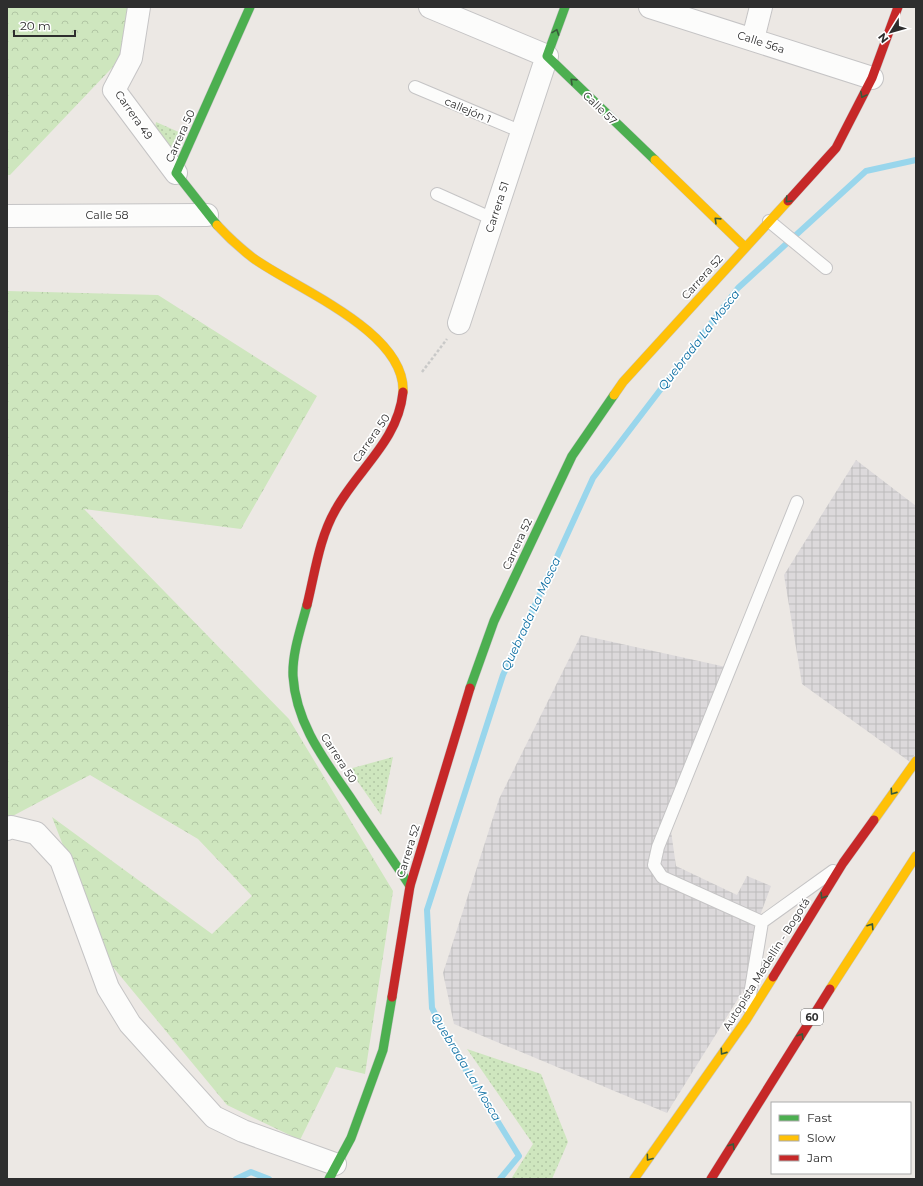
<svg xmlns="http://www.w3.org/2000/svg" width="923" height="1186" font-family="Montserrat,sans-serif">
	<style>
		.industrial { fill: url(#industrial-grid) }
		.grass { fill: url(#grass-dots) }
		.forest { fill: url(#forest-crowns) }
		.lines { fill: none; stroke-linecap: round; stroke-linejoin: round }
		.stream { stroke: #99d6ec; stroke-width: 6 }
		.lane-casing { stroke: #c5c4c5; stroke-width: 14 }
		.street-casing { stroke: #c5c4c5; stroke-width: 24 }
		.fast-casing { stroke: #c5c4c5; stroke-width: 10 }
		.slow-casing { stroke: #c5c4c5; stroke-width: 10 }
		.jam-casing { stroke: #c5c4c5; stroke-width: 10 }
		.path { stroke: #c9c9c8; stroke-width: 2.5; stroke-dasharray: 3 2; stroke-linecap: butt }
		.lane { stroke: #fcfcfb; stroke-width: 12 }
		.street { stroke: #fcfcfb; stroke-width: 22 }
		.fast { stroke: #4caf50; stroke-width: 9 }
		.slow { stroke: #ffc107; stroke-width: 9 }
		.jam { stroke: #c62828; stroke-width: 9 }
		.oneway { stroke: #385b3a }
		.labels { text-anchor: middle; stroke-width: 3.5; stroke-linejoin: round; paint-order: stroke }
		.shield { fill: #fff; stroke: #6d6d6d; stroke-width: 1 }
		.shield-label { font-size: 10px; font-weight: bold; fill: #2e2e2e }
		.street-label { font-size: 11px; fill: #2e2e2e; stroke: #fff }
		.water-label { font-size: 12px; font-style: italic; fill: #0d6fa3; stroke: #fff }
	</style>
	<defs>
		<pattern id="industrial-grid" width="8" height="8" patternUnits="userSpaceOnUse"><rect width="8" height="8" fill="#dcd9db"/><path d="M0 4h8M4 0v8" fill="none" stroke="#bdbbbc"/></pattern>
		<pattern id="grass-dots" width="8" height="8" patternUnits="userSpaceOnUse"><rect width="8" height="8" fill="#cee6be"/><path d="M2 2h.1M6 6h.1" fill="none" stroke="#b1c6a4" stroke-width="1.8" stroke-linecap="round"/></pattern>
		<pattern id="forest-crowns" width="20" height="18" patternUnits="userSpaceOnUse"><rect width="20" height="18" fill="#cee6be"/><path d="M2 6a3 3 0 1 1 6 0M12 15a3 3 0 1 1 6 0" fill="none" stroke="#b1c6a4"/></pattern>
	</defs>
	<rect width="100%" height="100%" fill="#ece8e4"/>
	<path class="industrial" d="M 856,460 L 916,506 L 916,753 L 910,762 L 802,684 L 784,575 Z
		M 581,635 L 726,667 L 671,831 L 676,866 L 737,895 L 747,876 L 771,886 L 758,921 L 746,986 L 667,1113 L 454,1024 L 443,973 L 499,799 Z"/>
	<path class="grass" d="M 156,122 L 181,133 L 175,152 L 155,128 Z
		M 393,757 L 381,815 L 349,769 Z
		M 467,1049 L 541,1074 L 568,1142 L 552,1179 L 511,1179 L 533,1144 Z"/>
	<path class="forest" d="M 7,7 L 134,7 L 129,50 L 10,175 L 7,175 Z
		M 7,291 L 158,295 L 317,396 L 241,529 L 84,509 L 289,719 L 393,891 L 365,1074 L 336,1067 L 300,1140 L 227,1105 L 108,961 L 52,817 L 212,934 L 252,896 L 198,839 L 90,775 L 7,819 Z"/>
	<g class="lines">
		<path class="stream" d="M 236,1179 L 251,1172 L 269,1179
			M 500,1179 L 519,1156 L 458,1057 L 432,1008 L 427,910 L 503,675 L 593,478 L 738,288 L 866,171 L 916,160"/>
		<g class="lane-casing">
			<path id="lane" d="M 415,87 L 522,132
				M 437,194 L 493,219
				M 769,221 L 826,268
				M 762,922 L 662,877 L 654,865 L 658,847 L 797,502
				M 748,1007 L 762,922 L 833,871"/>
		</g>
		<g class="street-casing">
			<path id="street" d="M 139,7 L 131,58 L 114,90 L 176,173
				M 430,7 L 547,56 L 459,323
				M 650,7 L 872,78
				M 753,39 L 761,7
				M 7,216 L 207,215
				M 7,829 L 11,827 L 36,833 L 61,860 L 108,988 L 130,1024 L 214,1117 L 243,1131 L 335,1164"/>
		</g>
		<g class="fast-casing">
			<path id="fast" d="M 565,7 L 547,56 L 655,160
				M 217,225 L 176,173 L 250,7
				M 307,605 C 301,628 292,653 293,676 C 296,725 326,762 352,800 C 371,829 391,857 410,886
				M 470,688 L 494,621 L 572,456 L 614,395
				M 329,1179 L 351,1138 L 383,1050 L 392,997"/>
		</g>
		<g class="slow-casing">
			<path id="slow" d="M 655,160 L 745,247
				M 217,225 C 228,237 240,248 253,258 C 294,288 406,331 403,392
				M 614,395 L 623,382 L 788,201
				M 874,820 L 916,761
				M 830,989 L 916,856
				M 634,1179 L 746,1020 L 773,977"/>
		</g>
		<g class="jam-casing">
			<path id="jam" d="M 788,201 L 836,148 L 872,78 L 898,7
				M 307,605 C 315,573 319,538 336,509 C 359,468 398,441 403,392
				M 773,977 L 843,863 L 874,820
				M 392,997 L 410,886 L 470,688
				M 711,1179 L 830,989"/>
		</g>
		<path class="path" d="M 422,372 L 447,339"/>
		<use href="#lane" class="lane"/>
		<use href="#street" class="street"/>
		<use href="#fast" class="fast"/>
		<use href="#slow" class="slow"/>
		<use href="#jam" class="jam"/>
	</g>
	<defs><path id="oneway-chevron" d="M-2-3.5L2.5 0L-2 3.5" fill="none" stroke-width="1.6" stroke-linecap="round" stroke-linejoin="round"/></defs>
	<g class="oneway">
		<use href="#oneway-chevron" transform="translate(556 32) rotate(-70)"/>
		<use href="#oneway-chevron" transform="translate(573 81) rotate(-136)"/>
		<use href="#oneway-chevron" transform="translate(863 95) rotate(118)"/>
		<use href="#oneway-chevron" transform="translate(788 200) rotate(133)"/>
		<use href="#oneway-chevron" transform="translate(717 220) rotate(-136)"/>
		<use href="#oneway-chevron" transform="translate(893 792) rotate(125)"/>
		<use href="#oneway-chevron" transform="translate(823 896) rotate(122)"/>
		<use href="#oneway-chevron" transform="translate(871 926) rotate(-57)"/>
		<use href="#oneway-chevron" transform="translate(801 1036) rotate(-58)"/>
		<use href="#oneway-chevron" transform="translate(723 1052) rotate(125)"/>
		<use href="#oneway-chevron" transform="translate(732 1146) rotate(-58)"/>
		<use href="#oneway-chevron" transform="translate(649 1158) rotate(126)"/>
	</g>
	<g class="labels">
		<rect class="shield" x="801" y="1009" width="22" height="16" rx="3"/>
		<g class="shield-label">
			<text x="812" y="1021">60</text>
		</g>
		<g class="street-label">
			<text transform="translate(761 42) rotate(18)" y="4">Calle 56a</text>
			<text transform="translate(600 108) rotate(44)" y="4">Calle 57</text>
			<text transform="translate(468 110) rotate(23)" y="4">callejón 1</text>
			<text transform="translate(134 115) rotate(55)" y="4">Carrera 49</text>
			<text transform="translate(180 136) rotate(-66)" y="4">Carrera 50</text>
			<text transform="translate(497 207) rotate(-72)" y="4">Carrera 51</text>
			<text x="107" y="219">Calle 58</text>
			<text transform="translate(702 277) rotate(-48)" y="4">Carrera 52</text>
			<text transform="translate(371 438) rotate(-55)" y="4">Carrera 50</text>
			<text transform="translate(517 544) rotate(-65)" y="4">Carrera 52</text>
			<text transform="translate(339 758) rotate(57)" y="4">Carrera 50</text>
			<text transform="translate(408 851) rotate(-73)" y="4">Carrera 52</text>
			<text transform="translate(766 964) rotate(-58)" y="4">Autopista Medellín - Bogotá</text>
		</g>
		<g class="water-label">
			<text transform="translate(699 340) rotate(-52)" y="4">Quebrada La Mosca</text>
			<text transform="translate(531 614) rotate(-65)" y="4">Quebrada La Mosca</text>
			<text transform="translate(466 1067) rotate(59)" y="4">Quebrada La Mosca</text>
		</g>
	</g>
	<rect width="923" height="1186" fill="none" stroke="#2e2e2e" stroke-width="16"/>
	<rect x="771" y="1102" width="140" height="72" fill="#ffffff" stroke="#ababab"/>
	<rect x="779" y="1115" width="20" height="6" fill="#4caf50" stroke="#ababab"/>
	<text x="807" y="1122" font-size="12" fill="#2e2e2e">Fast</text>
	<rect x="779" y="1135" width="20" height="6" fill="#ffc107" stroke="#ababab"/>
	<text x="807" y="1142" font-size="12" fill="#2e2e2e">Slow</text>
	<rect x="779" y="1155" width="20" height="6" fill="#c62828" stroke="#ababab"/>
	<text x="807" y="1162" font-size="12" fill="#2e2e2e">Jam</text>
	<g transform="translate(891 32) rotate(233)" stroke="#ffffff" stroke-width="3" paint-order="stroke">
	<path d="M0-3L7 15L0 10L-7 15Z" fill="#2e2e2e"/>
	<text y="-6" font-size="11" font-weight="bold" text-anchor="middle" fill="#2e2e2e">N</text>
	</g>
	<path d="M14 30v6h61v-6" fill="none" stroke="#2e2e2e" stroke-width="2"/>
	<text x="20" y="30" font-size="12" fill="#2e2e2e" stroke="#ffffff" stroke-width="3" paint-order="stroke">20 m</text>
</svg>
